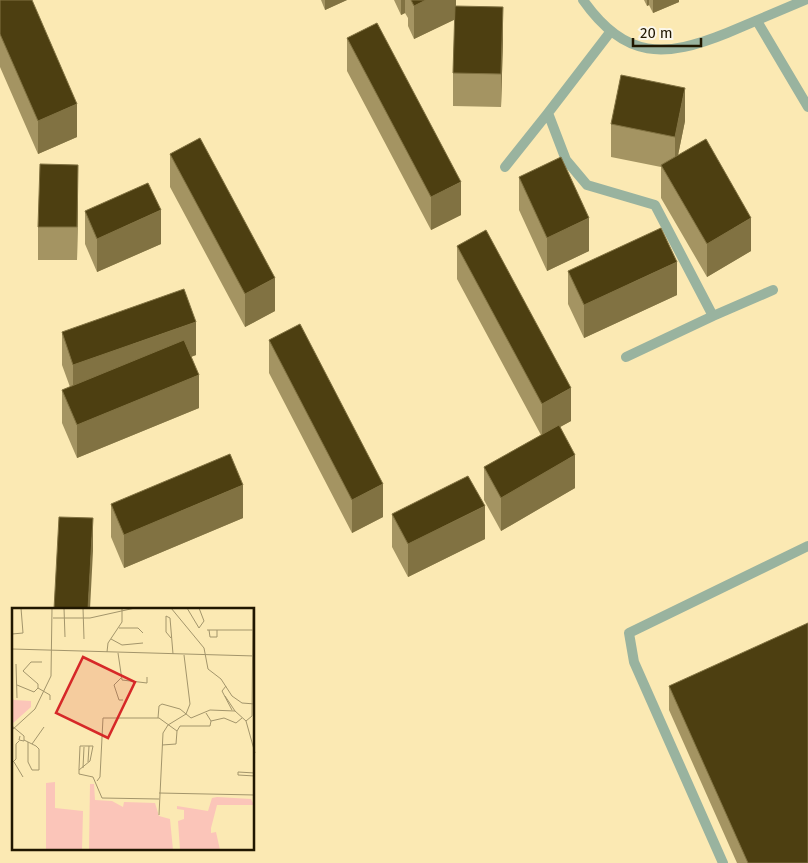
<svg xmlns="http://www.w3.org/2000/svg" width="808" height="863" font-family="'Fira Sans',sans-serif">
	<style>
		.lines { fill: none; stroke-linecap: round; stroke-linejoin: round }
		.lane { stroke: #99b39f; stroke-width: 10 }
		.wall { fill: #a49462 }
		.shaded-wall { fill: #817242 }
		.building { fill: #4d3f11; stroke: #817242 }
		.inset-road { fill: none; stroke: #a3956b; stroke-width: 1 }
		.view { fill: #d62828; fill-opacity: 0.15; stroke: #d62828; stroke-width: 2.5 }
		.inset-edge { fill: none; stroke: #201700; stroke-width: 2.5 }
	</style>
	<rect width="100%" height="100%" fill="#fbe9b3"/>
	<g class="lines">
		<path class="lane" d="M 583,0 C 625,60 665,58 727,33 C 753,22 779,11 805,0
			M 757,21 L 808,107
			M 611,31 L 548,113 L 566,160 L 587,185 L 655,205 L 713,316 L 773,290
			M 505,167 L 548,113
			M 626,357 L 713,316
			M 723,863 L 634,662 L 629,633 L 808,546"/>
	</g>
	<path class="wall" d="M 0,0 L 77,137 L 38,154 L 0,67 Z
		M 321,0 L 347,0 L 325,10 Z
		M 394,0 L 456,0 L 456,6 L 503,40 L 501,107 L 453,106 L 453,73 L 455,19 L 414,39 L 408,26 L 408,18 L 405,13 L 401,15 Z
		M 644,0 L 679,0 L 679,2 L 653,13 L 649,5 L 647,6 Z
		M 347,38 L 461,215 L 431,230 L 347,71 Z
		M 685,121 L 678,155 L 751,251 L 707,277 L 661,198 L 661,167 L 611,157 L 611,124 Z
		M 170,154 L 275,311 L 245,327 L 170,187 Z
		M 519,177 L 589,251 L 547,271 L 519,210 Z
		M 78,198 L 77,260 L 38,260 L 38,227 Z
		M 85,211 L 161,244 L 97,272 L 85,244 Z
		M 457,246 L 571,421 L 560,427 L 575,488 L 501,531 L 484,500 L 484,467 L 541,435 L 457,279 Z
		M 568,271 L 677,295 L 584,338 L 568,304 Z
		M 62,332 L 196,355 L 191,357 L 199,408 L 77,458 L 62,423 L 62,390 L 70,387 L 62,365 Z
		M 269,340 L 383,517 L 352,533 L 269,373 Z
		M 111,504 L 243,518 L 124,568 L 111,537 Z
		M 392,514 L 485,539 L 408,577 L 392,547 Z
		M 669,686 L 808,863 L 737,863 L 669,710 Z"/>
	<path class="shaded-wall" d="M 325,0 L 347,0 L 325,10 Z
		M 401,0 L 405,0 L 405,13 L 401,15 Z
		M 426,0 L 456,0 L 456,19 L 414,39 L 414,6 Z
		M 647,0 L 649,0 L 649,5 L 647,6 Z
		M 653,0 L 679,0 L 679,2 L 653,13 Z
		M 503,7 L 503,40 L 501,107 L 501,74 Z
		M 685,88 L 685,121 L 675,170 L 675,137 Z
		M 77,104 L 77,137 L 38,154 L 38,121 Z
		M 78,165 L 78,198 L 77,260 L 77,227 Z
		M 461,182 L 461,215 L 431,230 L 431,197 Z
		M 161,210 L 161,244 L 97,272 L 97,239 Z
		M 589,218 L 589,251 L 547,271 L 547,238 Z
		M 751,218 L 751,251 L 707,277 L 707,244 Z
		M 677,262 L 677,295 L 584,338 L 584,305 Z
		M 275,278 L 275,311 L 245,327 L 245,294 Z
		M 196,322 L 196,355 L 73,398 L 73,365 Z
		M 199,375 L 199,408 L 77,458 L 77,425 Z
		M 571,388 L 571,421 L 542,437 L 542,404 Z
		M 575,455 L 575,488 L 501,531 L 501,498 Z
		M 383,484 L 383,517 L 352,533 L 352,500 Z
		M 243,485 L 243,518 L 124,568 L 124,535 Z
		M 485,506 L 485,539 L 408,577 L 408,544 Z
		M 93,518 L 93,551 L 90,609 L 88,609 Z"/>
	<path class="building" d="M 0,0 L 32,0 L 77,104 L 38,121 L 0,34 Z
		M 411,0 L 426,0 L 414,6 Z
		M 455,6 L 503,7 L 501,74 L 453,73 Z
		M 377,23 L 461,182 L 431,197 L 347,38 Z
		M 621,75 L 685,88 L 675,137 L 611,124 Z
		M 200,138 L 275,278 L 245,294 L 170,154 Z
		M 706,139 L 751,218 L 707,244 L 661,165 Z
		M 561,157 L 589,218 L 547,238 L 519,177 Z
		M 40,164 L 78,165 L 77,227 L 38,227 Z
		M 148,183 L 161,210 L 97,239 L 85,211 Z
		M 661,228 L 677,262 L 584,305 L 568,271 Z
		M 486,230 L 571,388 L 542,404 L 457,246 Z
		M 184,289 L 196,322 L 73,365 L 62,332 Z
		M 300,324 L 383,484 L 352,500 L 269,340 Z
		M 184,340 L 199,375 L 77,425 L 62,390 Z
		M 559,425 L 575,455 L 501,498 L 484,467 Z
		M 230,454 L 243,485 L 124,535 L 111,504 Z
		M 468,476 L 485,506 L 408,544 L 392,514 Z
		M 59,517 L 93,518 L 88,609 L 54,609 Z
		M 808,623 L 808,863 L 748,863 L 669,686 Z"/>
	<g transform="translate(12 608)">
		<rect width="242" height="242" fill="#fbe9b3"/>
		<path d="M 0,89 L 2,92 L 19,93 L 19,99 L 0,116 ZM 43,174 L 43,200 L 71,203 L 70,242 L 34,242 L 34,175 ZM 78,176 L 82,176 L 83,192 L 100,193 L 111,199 L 112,194 L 143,195 L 147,208 L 158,211 L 161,242 L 77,242 ZM 205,189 L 239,191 L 242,197 L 205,197 L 199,220 L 199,225 L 204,224 L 208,242 L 168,242 L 166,213 L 172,211 L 172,202 L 165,201 L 165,198 L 196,203 L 200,190 Z" fill="#fbc5b9"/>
		<path class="inset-road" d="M 52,0 L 53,29M 71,0 L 72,31M 159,0 L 192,40 L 196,61 L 209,71 L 220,88 L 230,95 L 243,96M 175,0 L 187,20 L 192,13 L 187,0M 41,10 L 78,10 L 123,0M 107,20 L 126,20 L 131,25M 195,22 L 243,22M 197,22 L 198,29 L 205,29 L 205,22M 0,26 L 11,25 L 9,0M 159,30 L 154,24 L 154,8 L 158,10 L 161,46M 99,31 L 110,37 L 131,35M 0,41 L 243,48M 95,44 L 96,35 L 110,14 L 110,0M 106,45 L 110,72 L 135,75 L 135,69M 30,54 L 19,54 L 11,63 L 26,76 L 26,80 L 38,87 L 38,92M 4,56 L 5,90M 109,70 L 102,77 L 107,92 L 111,92M 5,77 L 22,84 L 26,80M 214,78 L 210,83 L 220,102M 213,88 L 223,103M 194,105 L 199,113 L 212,110 L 224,115 L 230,110M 146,110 L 147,98 L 150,96 L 168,101 L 179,110 L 198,102 L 223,103 L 234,113 L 240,108 L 241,0M 234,113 L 243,145M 0,118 L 12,128 L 12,133 L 7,132 L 8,128M 0,122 L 23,101 L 39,68 L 40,0M 165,123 L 168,118 L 198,118 L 199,113M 12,132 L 24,138 L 27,141 L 27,162 L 20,162 L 16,154 L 16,134M 20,136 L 32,119M 2,154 L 11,169M 76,154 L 77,138M 0,155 L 4,151 L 4,136 L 7,133M 71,160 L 72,139M 67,162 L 78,153 L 81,138 L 68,138 L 67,161 L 67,166 L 81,169 L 90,190 L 147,191M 243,165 L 226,164 L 226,167 L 243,168M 85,173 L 88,169 L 91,110 L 147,110 L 165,123 L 164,136 L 150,137M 147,185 L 243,187M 147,207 L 151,125 L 156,117 L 174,106 L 178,96 L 172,47"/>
		<path class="view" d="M 71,49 L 123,74 L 96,130 L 44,105 Z"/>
		<rect width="242" height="242" class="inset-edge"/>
	</g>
	<path d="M633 38v8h68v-8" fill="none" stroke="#201700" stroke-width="2.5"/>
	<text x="640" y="38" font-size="15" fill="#201700" stroke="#fbf7ea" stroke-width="4" paint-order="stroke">20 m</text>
</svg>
